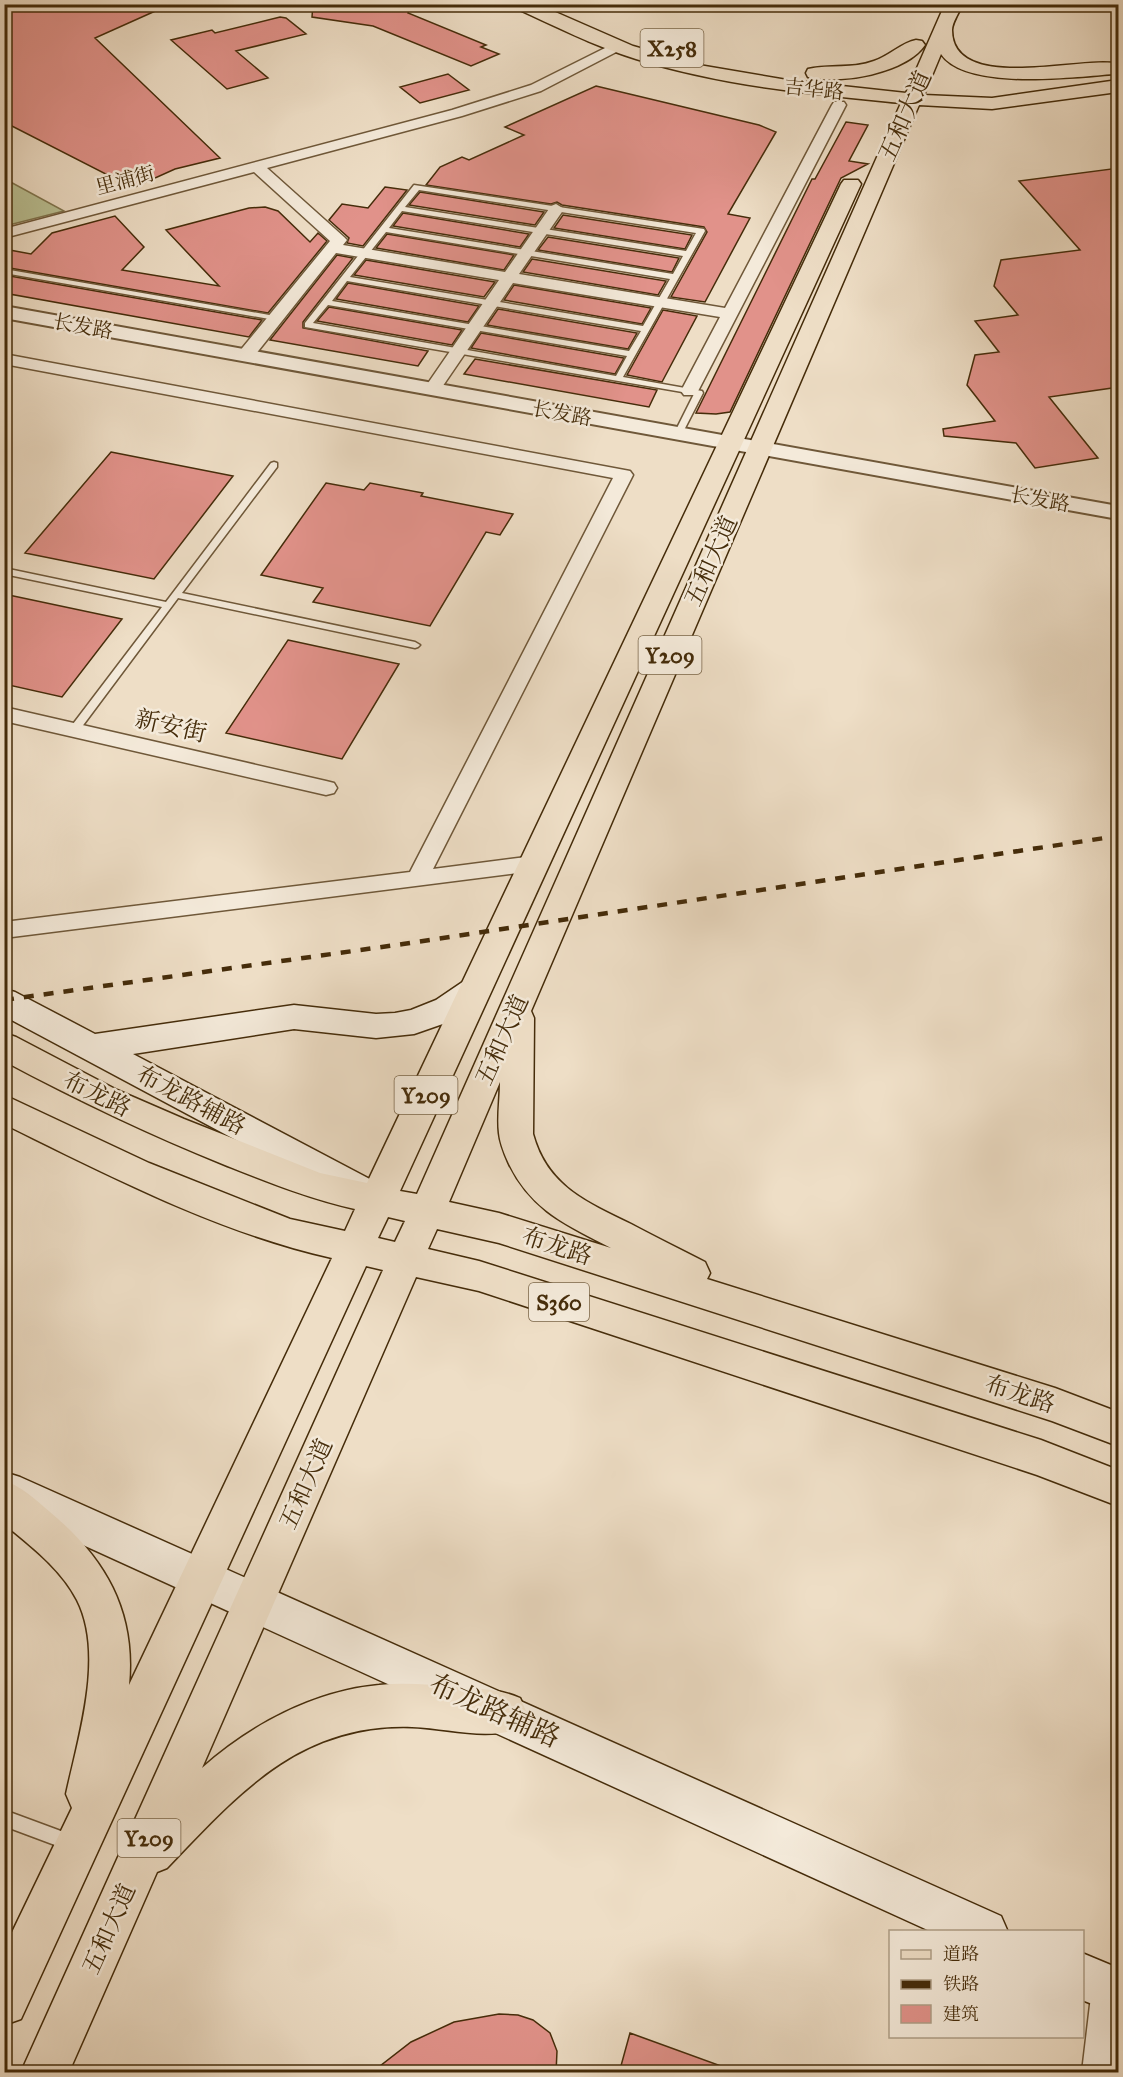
<svg xmlns="http://www.w3.org/2000/svg" width="1123" height="2077" font-family="'IM FELL Great Primer','Noto Serif SC',serif">
	<style>
		.green { fill: #bac194; stroke: #80764f; stroke-width: 1.5 }
		.building { fill: #e1928a; stroke: #452c0a; stroke-width: 1.5 }
		.lines { fill: none; stroke-linecap: round; stroke-linejoin: round }
		.service-casing { stroke: #6f5839; stroke-width: 3 }
		.minor-casing { stroke: #6f5839; stroke-width: 3 }
		.tertiary-casing { stroke: #6f5839; stroke-width: 4 }
		.secondary-casing { stroke: #452c0a; stroke-width: 3 }
		.primary-casing { stroke: #452c0a; stroke-width: 3 }
		.service { fill: #f4eada; fill-rule: evenodd }
		.minor { fill: #f4eada; fill-rule: evenodd }
		.tertiary { fill: #f4eada; fill-rule: evenodd }
		.secondary { fill: #f4eada; fill-rule: evenodd }
		.primary { fill: #eedec6; fill-rule: evenodd }
		.rail { stroke: #452c0a; stroke-width: 4.5; stroke-dasharray: 10 10; stroke-linecap: butt }
		.labels { text-anchor: middle; stroke-width: 5; stroke-linejoin: round; paint-order: stroke }
		.far-street-label { font-size: 20px; fill: #452c0a; stroke: #f4eada }
		.shield { fill: #f4eada; stroke: #7a6548; stroke-width: 1.5 }
		.shield-label { font-size: 22px; font-weight: bold; fill: #452c0a }
		.street-label { font-size: 24px; fill: #452c0a; stroke: #f4eada }
		.near-street-label { font-size: 28px; fill: #452c0a; stroke: #f4eada }
	</style>
	<rect width="100%" height="100%" fill="#eedec6"/>
	<filter id="stains"><feTurbulence type="fractalNoise" baseFrequency=".00333" numOctaves="4"/><feColorMatrix values="0 0 0 0 .2 0 0 0 0 .09 0 0 0 0 .02 0 0 0 .5 -.17"/></filter>
	<radialGradient id="worn" r=".72"><stop offset=".6" stop-color="#630" stop-opacity="0"/><stop offset="1" stop-color="#630" stop-opacity=".3"/></radialGradient>
	<path class="green" d="M 5,179 L 64,211 L 5,226 Z"/>
	<path class="building" d="M 4,4 L 171,4 L 95,38 L 220,158 L 175,169 L 133,188 L 4,122 Z
		M 313,4 L 415,4 L 408,13 L 486,45 L 481,47 L 499,54 L 471,66 L 373,26 L 312,17 Z
		M 280,17 L 286,18 L 306,34 L 236,51 L 268,78 L 227,89 L 171,40 L 212,30 L 215,33 Z
		M 448,74 L 469,90 L 420,103 L 400,87 Z
		M 596,86 L 759,125 L 776,132 L 728,214 L 750,218 L 705,302 L 671,297 L 707,232 L 704,227 L 562,205 L 557,202 L 551,204 L 426,185 L 440,167 L 462,157 L 469,160 L 524,135 L 505,127 Z
		M 846,122 L 868,125 L 849,161 L 868,164 L 841,178 L 730,412 L 716,414 L 696,413 L 812,179 L 815,179 Z
		M 1119,168 L 1119,387 L 1049,397 L 1098,458 L 1035,468 L 1016,443 L 944,436 L 943,429 L 995,421 L 967,385 L 975,355 L 999,352 L 975,321 L 1018,315 L 994,286 L 1001,260 L 1080,250 L 1019,181 Z
		M 385,187 L 407,190 L 363,246 L 347,243 L 349,238 L 329,220 L 342,204 L 368,208 Z
		M 420,192 L 544,212 L 535,225 L 409,205 Z
		M 265,207 L 278,211 L 310,242 L 318,233 L 327,241 L 268,313 L 4,267 L 4,249 L 31,254 L 52,233 L 115,216 L 144,247 L 122,270 L 219,286 L 166,230 L 249,208 Z
		M 403,213 L 529,234 L 520,247 L 393,226 Z
		M 563,215 L 692,235 L 685,249 L 554,228 Z
		M 387,234 L 514,255 L 504,270 L 376,248 Z
		M 548,237 L 679,258 L 672,272 L 538,250 Z
		M 337,255 L 353,258 L 303,322 L 303,328 L 428,351 L 418,366 L 270,340 Z
		M 532,259 L 666,281 L 658,295 L 523,272 Z
		M 366,260 L 495,282 L 484,297 L 354,275 Z
		M 4,275 L 262,320 L 249,337 L 4,293 Z
		M 348,283 L 479,306 L 468,322 L 336,299 Z
		M 514,285 L 651,308 L 642,324 L 504,300 Z
		M 329,307 L 462,330 L 452,345 L 317,321 Z
		M 498,309 L 637,333 L 628,349 L 487,325 Z
		M 663,310 L 697,316 L 662,382 L 627,375 Z
		M 481,333 L 624,358 L 615,374 L 471,348 Z
		M 475,359 L 657,390 L 649,407 L 464,374 Z
		M 111,452 L 233,476 L 154,579 L 25,553 Z
		M 326,483 L 364,490 L 370,483 L 423,493 L 421,496 L 513,514 L 500,535 L 486,532 L 430,626 L 313,602 L 323,588 L 261,575 Z
		M 4,594 L 122,619 L 62,697 L 4,684 Z
		M 288,640 L 399,664 L 342,759 L 226,733 Z
		M 499,2014 L 518,2015 L 533,2020 L 550,2033 L 557,2051 L 556,2073 L 371,2073 L 411,2042 L 454,2022 Z
		M 630,2033 L 732,2070 L 732,2073 L 619,2073 Z"/>
	<g class="lines">
		<g class="service-casing">
			<path id="service" d="M 414,185 L 704,229 L 705,231 L 623,377 L 702,391 L 703,393 L 681,436 L 674,434 L 694,394 L 305,327 L 305,323 ZM 419,190 L 696,233 L 686,251 L 405,207 ZM 402,211 L 683,256 L 673,274 L 389,228 ZM 386,232 L 670,279 L 643,326 L 350,277 ZM 347,281 L 641,331 L 629,351 L 332,301 ZM 328,305 L 627,356 L 616,376 L 313,323 Z
				M 4,269 L 275,316 L 279,318 L 275,320 L 4,273 Z
				M 274,462 L 277,463 L 277,467 L 182,593 L 415,642 L 420,645 L 418,647 L 415,648 L 178,598 L 78,732 L 70,732 L 69,730 L 70,728 L 162,607 L 4,574 L 4,568 L 166,602 L 271,463 Z
				M 4,1810 L 77,1837 L 79,1843 L 77,1849 L 71,1851 L 4,1826 Z"/>
		</g>
		<g class="minor-casing">
			<path id="minor" d="M 617,42 L 624,46 L 622,49 L 541,91 L 462,116 L 267,168 L 344,237 L 347,240 L 343,245 L 505,272 L 551,206 L 556,204 L 564,209 L 519,274 L 725,308 L 832,105 L 834,102 L 844,102 L 846,105 L 696,395 L 684,395 L 681,391 L 720,317 L 513,283 L 438,393 L 426,393 L 424,389 L 499,280 L 336,253 L 251,360 L 239,360 L 237,356 L 239,352 L 330,241 L 254,172 L 4,238 L 4,229 L 452,110 L 531,85 Z
				M 4,354 L 630,471 L 633,475 L 433,869 L 534,856 L 542,858 L 545,864 L 542,870 L 4,938 L 4,922 L 410,872 L 613,478 L 4,364 Z
				M 4,707 L 326,781 L 334,783 L 337,788 L 334,793 L 326,795 L 4,721 Z
				M 1109,1971 L 1118,1975 L 1117,2072 L 1082,2072 L 1092,1988 L 1097,1976 Z"/>
		</g>
		<g class="tertiary-casing">
			<path id="tertiary" d="M 4,306 L 1118,506 L 1118,519 L 4,318 Z"/>
		</g>
		<g class="secondary-casing">
			<path id="secondary" d="M 475,978 L 486,981 L 491,990 L 486,999 L 460,1018 L 414,1034 L 376,1038 L 294,1029 L 133,1054 L 383,1186 L 389,1196 L 383,1206 L 371,1210 L 359,1206 L 4,1016 L 4,989 L 15,992 L 95,1034 L 294,1005 L 376,1014 L 395,1013 L 411,1010 L 436,1000 L 464,981 Z
				M 4,1472 L 20,1477 L 1001,1916 L 1008,1932 L 932,1932 L 4,1509 Z
				M 1082,1953 L 1118,1968 L 1118,2014 L 1082,2000 Z"/>
		</g>
		<g class="primary-casing">
			<path id="primary" d="M 513,4 L 537,4 L 633,46 L 699,65 L 787,80 L 906,93 L 945,4 L 963,4 C 959,12 952,23 952,30 C 952,95 1084,55 1118,64 L 1118,72 L 1114,74 C 1074,77 966,91 941,54 L 924,95 L 992,98 L 1118,80 L 1118,92 L 992,109 L 919,105 L 531,1011 L 534,1018 L 533,1134 C 547,1186 586,1202 631,1224 C 655,1237 680,1249 705,1262 L 710,1273 L 707,1279 L 1055,1388 L 1118,1412 L 1118,1446 L 1052,1421 L 499,1243 L 437,1229 L 428,1249 L 479,1261 L 1041,1440 L 1118,1470 L 1118,1506 L 1037,1475 L 479,1291 L 416,1277 L 202,1768 C 250,1725 314,1691 379,1685 C 405,1682 431,1685 457,1687 C 479,1689 500,1689 520,1698 L 527,1713 L 520,1728 C 488,1741 446,1728 412,1727 C 299,1723 238,1794 167,1868 L 157,1872 L 69,2072 L 21,2072 L 383,1270 L 366,1266 L 21,2019 L 4,2025 L 4,1949 L 72,1808 L 66,1794 C 78,1738 105,1655 77,1600 C 61,1569 31,1546 4,1524 L 4,1480 C 22,1487 35,1499 50,1512 C 105,1558 136,1611 129,1685 L 332,1258 C 219,1233 108,1175 4,1124 L 4,1095 L 149,1163 L 290,1219 L 345,1231 L 355,1209 C 310,1199 268,1182 225,1165 C 148,1134 77,1100 4,1061 L 4,1033 L 16,1037 L 117,1090 L 184,1119 L 320,1173 L 367,1183 L 841,184 L 844,180 L 858,180 L 861,184 L 400,1191 L 417,1194 L 901,103 C 812,94 723,86 636,59 C 594,46 555,26 515,8 ZM 500,1082 C 500,1099 497,1117 499,1133 C 500,1144 505,1155 509,1164 C 532,1211 567,1225 611,1248 L 499,1213 L 449,1202 ZM 388,1217 L 405,1221 L 395,1242 L 378,1238 Z
				M 916,40 L 922,41 L 925,45 C 906,73 840,85 808,77 L 806,73 L 808,69 C 830,64 853,69 874,61 C 889,56 901,43 916,40 Z"/>
		</g>
		<use href="#service" class="service"/>
		<use href="#minor" class="minor"/>
		<use href="#tertiary" class="tertiary"/>
		<use href="#secondary" class="secondary"/>
		<use href="#primary" class="primary"/>
		<path class="rail" d="M 4,1000 L 403,944 L 1118,836"/>
	</g>
	<g class="labels">
		<g class="far-street-label">
			<text transform="translate(814 89) rotate(6)" y="7">吉华路</text>
			<text transform="translate(125 180) rotate(-15)" y="7">里浦街</text>
			<text transform="translate(83 326) rotate(10)" y="7">长发路</text>
			<text transform="translate(562 413) rotate(10)" y="7">长发路</text>
			<text transform="translate(1040 499) rotate(10)" y="7">长发路</text>
		</g>
		<g class="shield">
			<rect x="640.5" y="29" width="63" height="38" rx="4.5"/>
			<rect x="638.5" y="636" width="63" height="38" rx="4.5"/>
			<rect x="394.5" y="1076" width="63" height="38" rx="4.5"/>
			<rect x="529" y="1283" width="60" height="38" rx="4.5"/>
			<rect x="117.5" y="1819" width="63" height="38" rx="4.5"/>
		</g>
		<g class="shield-label">
			<text x="672" y="56">X258</text>
			<text x="670" y="663">Y209</text>
			<text x="426" y="1103">Y209</text>
			<text x="559" y="1310">S360</text>
			<text x="149" y="1846">Y209</text>
		</g>
		<g class="street-label">
			<text transform="translate(905 116) rotate(-66)" y="8">五和大道</text>
			<text transform="translate(711 561) rotate(-66)" y="8">五和大道</text>
			<text transform="translate(171 726) rotate(13)" y="8">新安街</text>
			<text transform="translate(502 1040) rotate(-66)" y="8">五和大道</text>
			<text transform="translate(97 1094) rotate(26)" y="8">布龙路</text>
			<text transform="translate(191 1100) rotate(28)" y="8">布龙路辅路</text>
			<text transform="translate(557 1246) rotate(18)" y="8">布龙路</text>
			<text transform="translate(1020 1394) rotate(18)" y="8">布龙路</text>
			<text transform="translate(306 1484) rotate(-66)" y="8">五和大道</text>
			<text transform="translate(109 1929) rotate(-66)" y="8">五和大道</text>
		</g>
		<g class="near-street-label">
			<text transform="translate(495 1710) rotate(24)" y="10">布龙路辅路</text>
		</g>
	</g>
	<rect width="1123" height="2077" fill="none" stroke="#eedec6" stroke-width="24"/>
	<rect x="6" y="6" width="1111" height="2065" fill="none" stroke="#452c0a" stroke-width="3"/>
	<rect x="12" y="12" width="1099" height="2053" fill="none" stroke="#452c0a" stroke-width="1.5"/>
	<rect x="889" y="1930" width="195" height="108" fill="#f4eada" stroke="#ae9e87" stroke-width="1.5"/>
	<rect x="901" y="1950" width="30" height="9" fill="#eedec6" stroke="#ae9e87" stroke-width="1.5"/>
	<text x="943" y="1960" font-size="18" fill="#452c0a">道路</text>
	<rect x="901" y="1980" width="30" height="9" fill="#452c0a" stroke="#ae9e87" stroke-width="1.5"/>
	<text x="943" y="1990" font-size="18" fill="#452c0a">铁路</text>
	<rect x="901" y="2005" width="30" height="18" fill="#e1928a" stroke="#ae9e87" stroke-width="1.5"/>
	<text x="943" y="2020" font-size="18" fill="#452c0a">建筑</text>
	<rect width="100%" height="100%" filter="url(#stains)"/>
	<rect width="100%" height="100%" fill="url(#worn)"/>
</svg>
